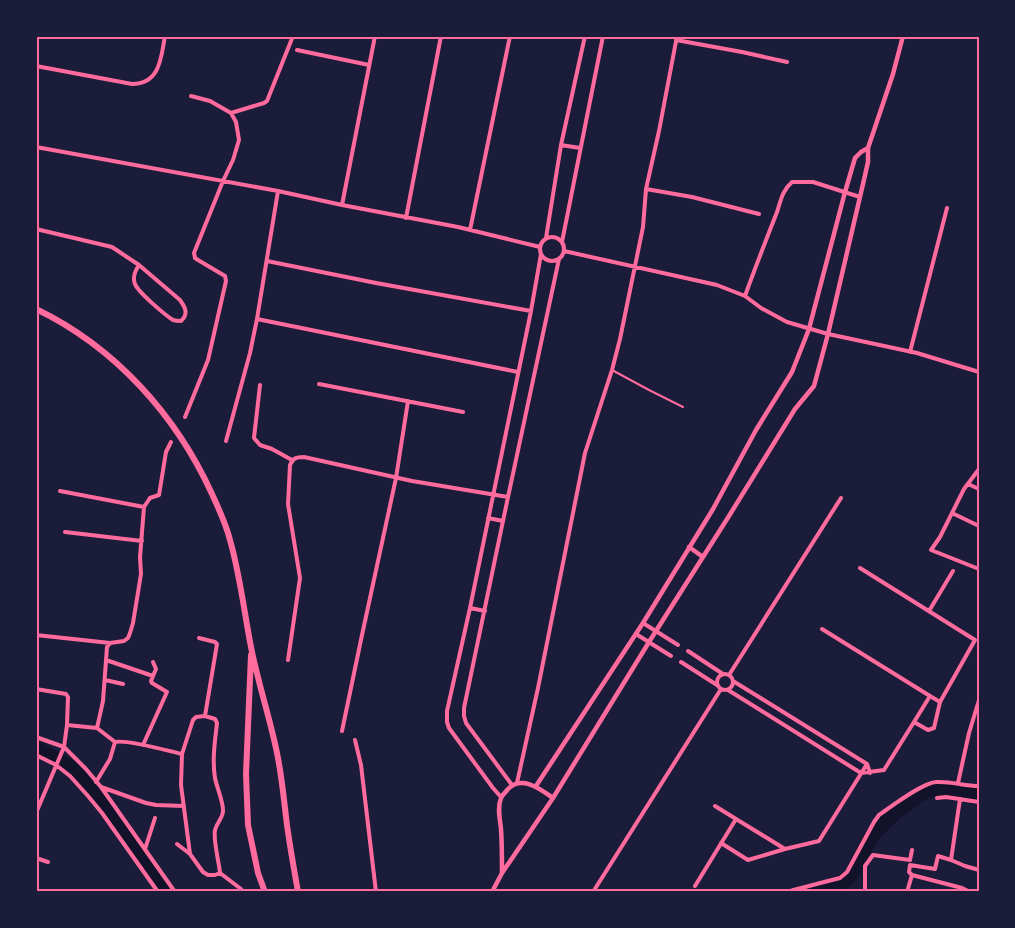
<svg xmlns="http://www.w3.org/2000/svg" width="1015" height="928" font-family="'Alegreya Sans',sans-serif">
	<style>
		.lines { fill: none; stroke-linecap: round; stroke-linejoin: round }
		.stream { stroke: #12122b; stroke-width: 2.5 }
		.river { stroke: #12122b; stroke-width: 15 }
		.service { stroke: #ff6b9d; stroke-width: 2 }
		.minor { stroke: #ff6b9d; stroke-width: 4 }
		.tertiary { stroke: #ff6b9d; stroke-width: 4.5 }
		.motorway { stroke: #ff6b9d; stroke-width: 6 }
		.neatline { fill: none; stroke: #ff6b9d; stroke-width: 2 }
	</style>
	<rect width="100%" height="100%" fill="#1b1b3a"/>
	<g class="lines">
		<path class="stream" d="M 864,849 L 866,865"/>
		<path class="river" d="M 36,748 L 73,769 L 106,809 L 167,892
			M 808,892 L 834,885 L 844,881 L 851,875 L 873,834 L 892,815 L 925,791 L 936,789 L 979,793"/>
		<path class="service" d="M 612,370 L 649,390 L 683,407"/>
		<path class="minor" d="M 676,40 L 742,52 L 787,62
			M 297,50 L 369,65
			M 36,66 L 132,84 C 160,84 161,58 165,36
			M 191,96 L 210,101 L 231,113
			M 561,145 L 580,148
			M 36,147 L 278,191 L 342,205 L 458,227 L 540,247
			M 646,189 L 692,197 L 759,214
			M 342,205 L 375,36
			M 406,218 L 441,36
			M 36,229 L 112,247 L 139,265 L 180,300 C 185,307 189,314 181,321 C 177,321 176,321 173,320 C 165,315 138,292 135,284 C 132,277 135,271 139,265
			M 470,230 L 510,36
			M540 249a12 12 0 1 1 24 0a12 12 0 1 1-24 0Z
			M 546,238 L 561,145 L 585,36
			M 562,242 L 603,36
			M 564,251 L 717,285 L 745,296 L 761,308 L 787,322 L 828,334 L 917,353 L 979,372
			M 267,261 L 376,283 L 531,311
			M 745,296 C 755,268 766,240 777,212 C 781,200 782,191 792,182 L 813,182 L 860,197
			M 257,319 L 518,372
			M 910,352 L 947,208
			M 319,384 L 463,412
			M 260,385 L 254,438 L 260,445 L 272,449 L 292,460
			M 185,417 L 208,360 L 226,281 L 225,276 L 198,260 L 195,258 L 194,253 L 223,181 L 233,160 L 239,140 L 236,122 L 231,113 L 264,103 L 267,101 L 293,36
			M 226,441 L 250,353 L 257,319 L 278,191
			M 979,469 L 964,489 L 940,537 L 931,550 L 979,569
			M 968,484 L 979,489
			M 60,491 L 144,507
			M 952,513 L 979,526
			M 488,518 L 503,521
			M 65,532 L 142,541
			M 860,568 L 975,640 L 940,702 L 934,728 L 928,730 L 914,722 L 930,696 L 940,702
			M 470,608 L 485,611
			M 929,611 L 953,571
			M 643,623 L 678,645
			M 822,629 L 930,696
			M 636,634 L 671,656
			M 36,635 L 110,643
			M 199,638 L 215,642 L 217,644 L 205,716 L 215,719 L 217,723 C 215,741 212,760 215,778 C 217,788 222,798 223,809 C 224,817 217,822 215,830 C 213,840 219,862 220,873 L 241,889 L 243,892
			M 688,651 L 723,674
			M 106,660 L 153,676 L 156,669 L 153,662
			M 288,660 L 300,578 L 288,504 L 290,465 C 293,458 296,457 304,457 L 412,481 L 508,497
			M 681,662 L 717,685
			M717 682a8 8 0 1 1 16 0a8 8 0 1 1-16 0Z
			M 729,675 L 841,498
			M 105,680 L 123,684
			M 733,681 L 867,764 L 870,773
			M 36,689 L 66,694 L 68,697 L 67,725
			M 728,690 L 861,773 L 884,770 L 914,722
			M 205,716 L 196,717 L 193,720 L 182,754 L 181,785 L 190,854 L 203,872 L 208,875 L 215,875 L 220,873
			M 342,731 L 362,635 L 396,478 L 408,401
			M 36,737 L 64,747 L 67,725 L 97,728 L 103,701 L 107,647 L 110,643 L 124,641 L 128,638 L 130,633 L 133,623 L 141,574 L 140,557 L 144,507 L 150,498 L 159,495 L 166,452 L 171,442
			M 355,740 L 361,765 L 376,892
			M 115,742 C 127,739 168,751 182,754
			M 143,745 L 167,692 L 152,683 L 151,681 L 153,676
			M 36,755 L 56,765 L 70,776 L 88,796 L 102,813 L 158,892
			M 96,782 L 110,759 L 115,742 L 97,728
			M 517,783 L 538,688 L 585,453 L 612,370 L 620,339 L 643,227 L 646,189 L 659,131 L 677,36
			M 958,783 L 969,733 L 979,700
			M 512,785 L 466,723 L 464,716 L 464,708 L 508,497 L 559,259
			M 101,787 L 146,803 L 156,805 L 184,806
			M 501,797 L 493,788 L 449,728 L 447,722 L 447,711 L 470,608 L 531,311 L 541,254
			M 937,798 L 946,797 L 979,802
			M 960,799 L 951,860 L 965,866 L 979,870
			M 715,806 L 736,819
			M 36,813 L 64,747 L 86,769 L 101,787 L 175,892
			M 177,844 L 190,854
			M 145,849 L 155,818
			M 785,849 L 819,841 L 867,764
			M 36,858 L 48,862
			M 910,865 L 935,869 L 938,856 L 951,860
			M 912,875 L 962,888 L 970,892
			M 695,886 L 736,819 L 785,849 L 748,860 L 721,843
			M 569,892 L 575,891 L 577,892
			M 593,892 L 721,689
			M 786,892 L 828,881 L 840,878 L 847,872 L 874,822 L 879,815 C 892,806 922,783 936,782 C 951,781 964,786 979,786
			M 865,892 L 865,866 L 873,855 L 910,860 L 912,850
			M 907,892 L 912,875 L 909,872 L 910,865"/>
		<path class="tertiary" d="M 689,547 L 703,557
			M 536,786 L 643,623 L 713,509 L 756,430 L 792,372 L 809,329 L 845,192 L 855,158 L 861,152 L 868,148
			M 502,872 C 502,858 502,843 501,829 C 500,819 497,808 501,798 C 502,795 506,792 508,789 C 522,775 540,789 553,798
			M 492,892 L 502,873 L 553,798 L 649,642 L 729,516 L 795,409 L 814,386 L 828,334 L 863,184 L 868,162 L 868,148 L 893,74 L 903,36"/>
		<path class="motorway" d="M 36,309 C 115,347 176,415 212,494 C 219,509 226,524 230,540 C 240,575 244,611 251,647 C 258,683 270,718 277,753 C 282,777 284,801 287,825 C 290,847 294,869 298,892
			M 251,655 L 246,774 L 248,825 L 258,873 L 265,892"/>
	</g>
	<rect width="1015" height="928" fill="none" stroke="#1b1b3a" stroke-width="75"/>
	<rect x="38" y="38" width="940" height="852" class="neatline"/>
</svg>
